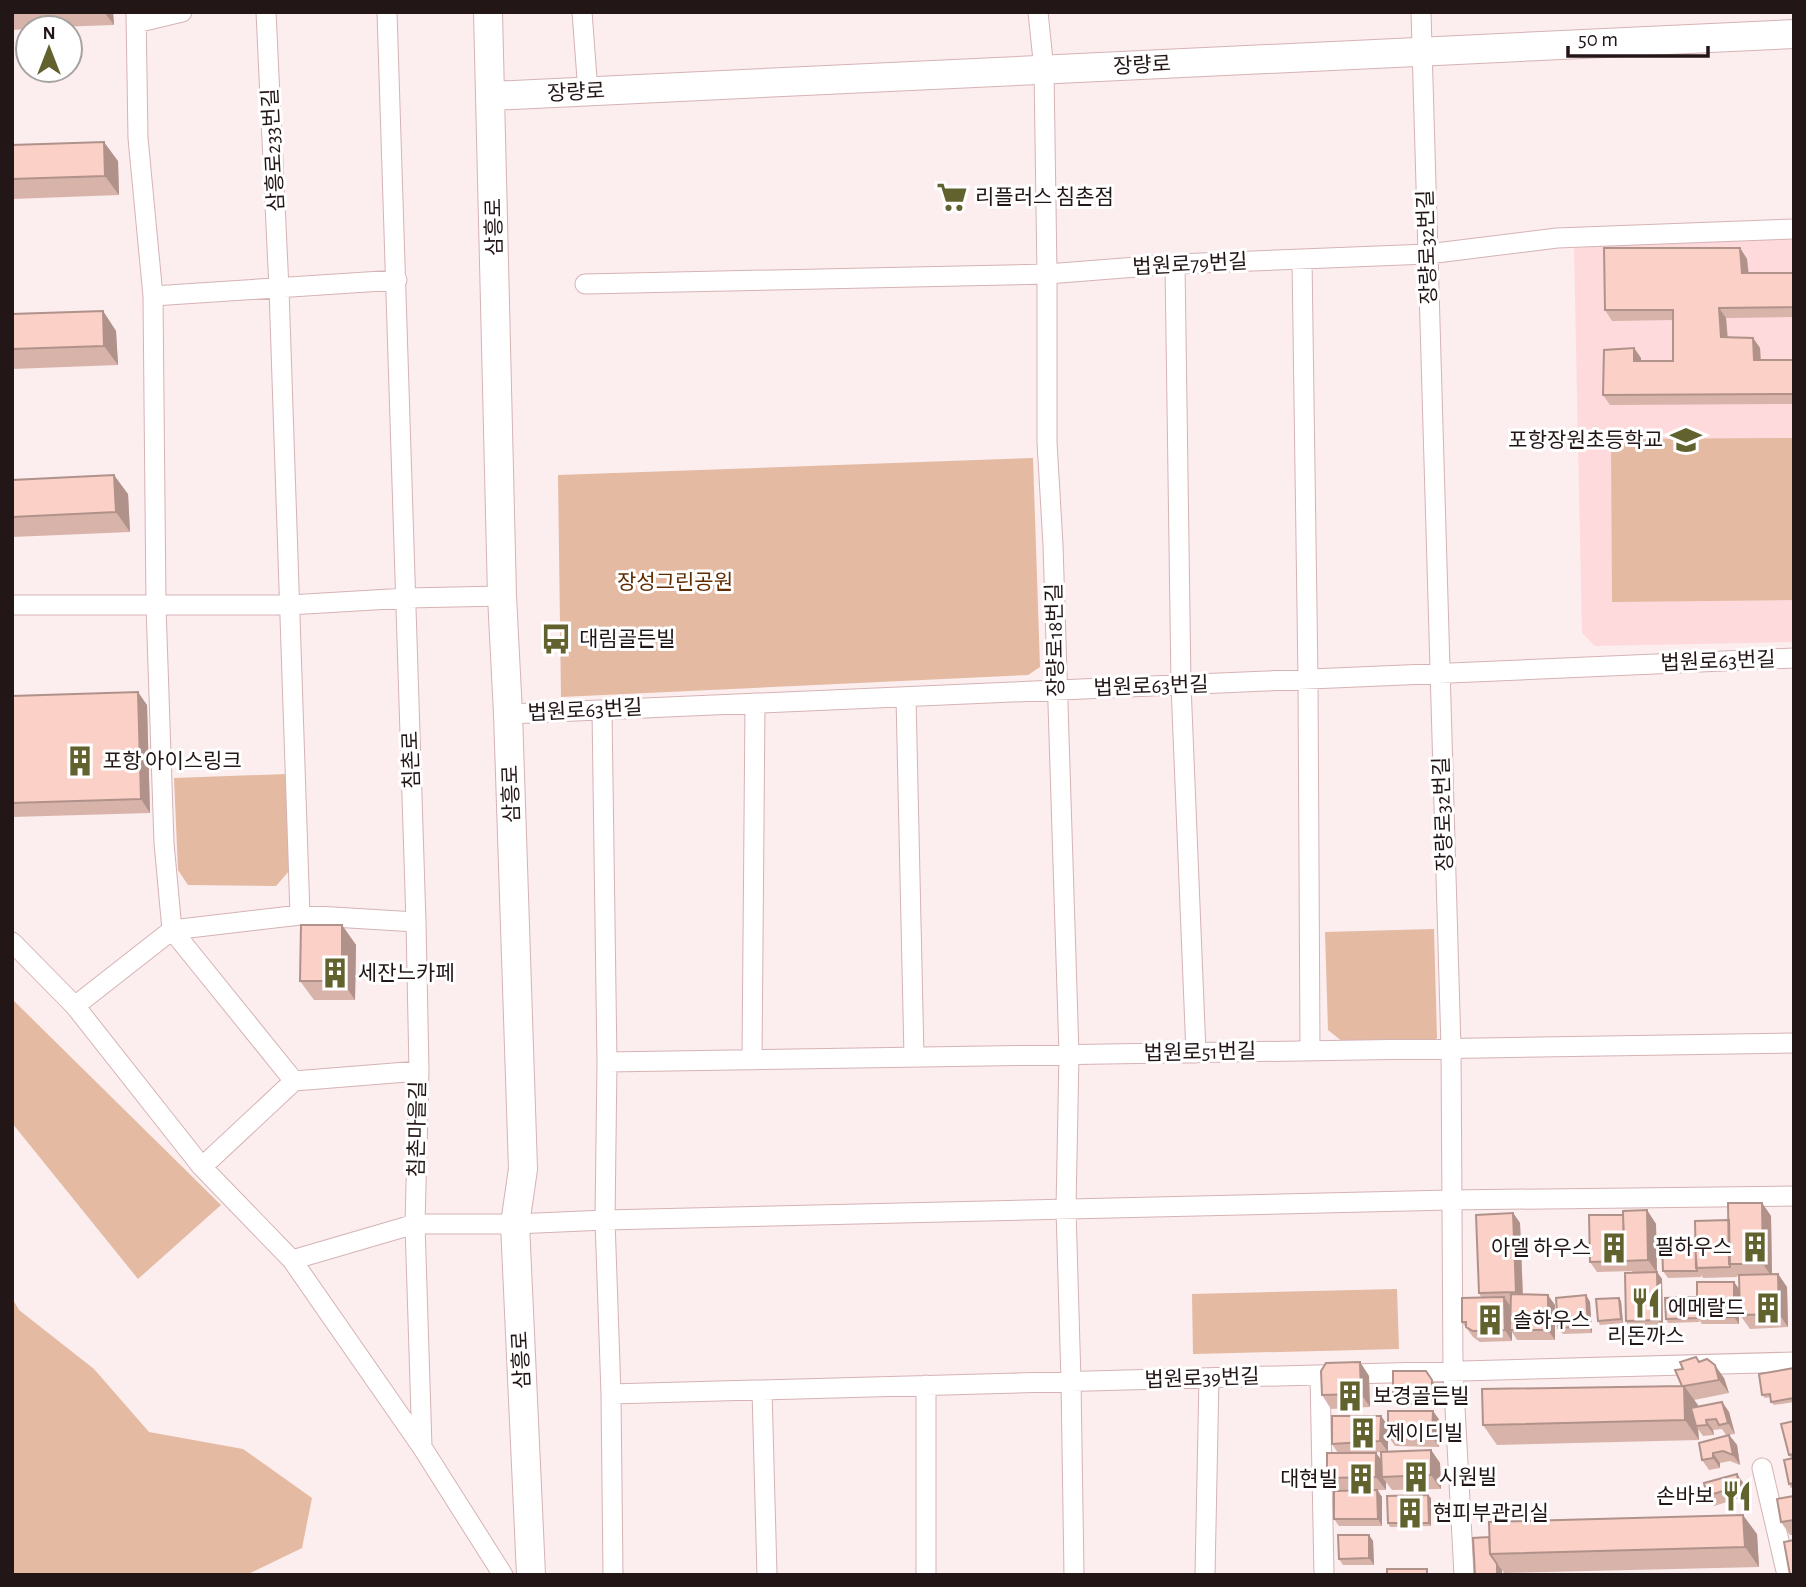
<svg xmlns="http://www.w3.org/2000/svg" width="1806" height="1587" font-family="'Alegreya Sans','Noto Sans KR',sans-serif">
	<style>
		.built { fill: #fedadc }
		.green { fill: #e4baa2 }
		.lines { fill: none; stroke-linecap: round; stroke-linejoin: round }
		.street-casing { stroke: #d5b3b5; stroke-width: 21 }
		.secondary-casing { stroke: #d5b3b5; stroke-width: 30 }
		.street { stroke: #fff; stroke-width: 19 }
		.secondary { stroke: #fff; stroke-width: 28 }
		.wall { fill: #d8b3aa; fill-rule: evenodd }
		.shaded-wall { fill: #b0928b }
		.building { fill: #fbd0c6; stroke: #b0928b; stroke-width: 2 }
		.labels { text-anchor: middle; stroke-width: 6; stroke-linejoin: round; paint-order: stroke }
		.street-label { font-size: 21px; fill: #231617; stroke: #fff }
		.poi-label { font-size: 21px; fill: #231617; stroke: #fff; text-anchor: start }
		.park-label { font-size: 21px; fill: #612b00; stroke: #fff }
	</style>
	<rect width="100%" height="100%" fill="#fcedee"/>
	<path class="built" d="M 1794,235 L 1794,642 L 1595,646 L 1582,633 L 1574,248 Z"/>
	<path class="green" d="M 1794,438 L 1794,600 L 1612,602 L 1611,439 Z
		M 1033,458 L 1040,667 L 1028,675 L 561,697 L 558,475 Z
		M 286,774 L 289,871 L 276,886 L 188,885 L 178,870 L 174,778 Z
		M 1434,929 L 1437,1038 L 1430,1042 L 1343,1042 L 1328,1030 L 1325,932 Z
		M 12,999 L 221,1205 L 138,1279 L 12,1123 Z
		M 1397,1289 L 1399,1349 L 1193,1354 L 1192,1294 Z
		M 12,1298 L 19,1310 L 94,1369 L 149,1432 L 243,1449 L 312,1498 L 302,1548 L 246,1575 L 12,1575 Z"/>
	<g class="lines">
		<g class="street-casing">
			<path id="street" d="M 136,12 L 138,138 L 153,296 L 156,606 L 164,843 L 172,930
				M 266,12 L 279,289 L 300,915
				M 387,12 L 416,922 L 419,1071 L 415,1224 L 422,1447
				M 582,12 L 588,92
				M 1038,12 L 1044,70 L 1047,274 L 1047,442 L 1053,545 L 1069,1054 L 1066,1209 L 1071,1381 L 1074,1575
				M 1421,12 L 1451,1048 L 1453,1371 L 1464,1575
				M 136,23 L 182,12
				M 1302,259 L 1308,679 L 1310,1051
				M 1175,264 L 1181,685 L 1196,1053
				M 585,284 L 1047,274 L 1175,264 L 1428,254 L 1557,238 L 1794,229
				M 153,296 L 397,280
				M 12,605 L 289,605 L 407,598 L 502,596
				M 906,697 L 914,1057
				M 602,710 L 607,1062 L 605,1220 L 611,1394 L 613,1575
				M 508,714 L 1794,658
				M 172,930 L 294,1081
				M 12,942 L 75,1006 L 202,1167 L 292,1260 L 422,1447 L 503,1575
				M 75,1006 L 172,930 L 300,915 L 416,922
				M 752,1060 L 755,703
				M 607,1062 L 1794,1043
				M 202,1167 L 294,1081 L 419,1071
				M 292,1260 L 415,1224 L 515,1224 L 605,1220 L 1450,1200 L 1794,1196
				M 1320,1375 L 1324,1575
				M 762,1390 L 767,1575
				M 611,1394 L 1794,1362
				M 1762,1468 L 1787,1575
				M 926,1575 L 926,1385
				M 1205,1575 L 1209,1378"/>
		</g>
		<g class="secondary-casing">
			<path id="secondary" d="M 488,12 L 502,596 L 508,714 L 523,1169 L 515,1224 L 531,1575
				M 491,96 L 1794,34"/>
		</g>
		<use href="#street" class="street"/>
		<use href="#secondary" class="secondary"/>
	</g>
	<path class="wall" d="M 12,12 L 113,12 L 114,25 L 28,28 L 28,29 L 12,30 Z
		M 12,145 L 118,161 L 119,195 L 12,199 Z
		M 1740,248 L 1747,259 L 1749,273 L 1794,273 L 1794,317 L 1726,318 L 1728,337 L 1753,338 L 1760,348 L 1761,360 L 1794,360 L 1794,404 L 1610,405 L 1603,395 L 1634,348 L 1641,358 L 1641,361 L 1673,361 L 1673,320 L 1612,321 L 1605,310 Z
		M 103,311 L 116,331 L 118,365 L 12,369 L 12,314 Z
		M 12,480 L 128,494 L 130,532 L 12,537 Z
		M 12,696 L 147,705 L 150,813 L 12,817 Z
		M 342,925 L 356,945 L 355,1000 L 314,1000 L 300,981 Z
		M 1762,1203 L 1771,1216 L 1772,1274 L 1778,1274 L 1787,1287 L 1788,1327 L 1750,1329 L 1740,1315 L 1739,1278 L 1737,1275 L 1737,1277 L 1703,1278 L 1701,1275 L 1701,1277 L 1668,1278 L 1663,1271 L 1695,1244 L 1729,1220 Z
		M 1647,1210 L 1656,1224 L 1657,1272 L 1662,1279 L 1663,1327 L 1630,1328 L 1626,1321 L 1633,1273 L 1632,1271 L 1597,1272 L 1590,1262 L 1623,1215 Z
		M 1513,1213 L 1520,1223 L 1523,1295 L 1555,1305 L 1555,1340 L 1517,1340 L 1512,1332 L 1512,1341 L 1480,1342 L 1473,1337 L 1462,1322 L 1481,1297 L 1479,1293 Z
		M 1734,1282 L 1739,1289 L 1739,1324 L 1702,1324 L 1699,1320 L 1699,1322 L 1668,1323 L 1666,1319 L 1696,1297 Z
		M 1586,1295 L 1590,1302 L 1592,1333 L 1563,1334 L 1558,1328 Z
		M 1619,1298 L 1621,1301 L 1623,1323 L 1600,1325 L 1598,1321 Z
		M 1699,1361 L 1724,1378 L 1729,1393 L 1694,1400 L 1698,1407 L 1722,1402 L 1729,1412 L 1735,1434 L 1726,1435 L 1722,1429 L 1713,1430 L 1714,1435 L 1703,1436 L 1698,1429 L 1699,1440 L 1497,1445 L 1483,1425 L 1682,1386 L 1683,1369 Z
		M 1360,1362 L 1369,1376 L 1370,1407 L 1331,1409 L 1322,1395 Z
		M 1794,1368 L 1794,1402 L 1774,1405 L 1771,1402 L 1771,1397 L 1765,1398 L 1762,1395 Z
		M 1426,1371 L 1434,1383 L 1434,1405 L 1395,1405 L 1393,1402 Z
		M 1433,1411 L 1440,1421 L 1439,1447 L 1395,1446 L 1388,1436 L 1388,1451 L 1431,1450 L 1440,1463 L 1441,1489 L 1392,1490 L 1386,1482 L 1386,1490 L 1378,1490 L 1382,1497 L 1382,1526 L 1339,1526 L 1334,1519 L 1336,1491 L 1327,1478 L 1338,1453 L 1332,1444 L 1381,1416 L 1388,1426 ZM 1381,1452 L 1382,1461 L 1376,1453 L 1359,1453 Z
		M 1794,1421 L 1794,1487 L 1791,1488 L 1789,1484 L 1791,1458 L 1789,1455 Z
		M 1729,1435 L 1737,1445 L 1740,1465 L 1730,1461 L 1720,1463 L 1720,1468 L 1709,1470 L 1702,1460 Z
		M 1744,1484 L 1746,1496 L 1714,1506 L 1707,1496 Z
		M 1794,1496 L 1794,1535 L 1790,1535 L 1781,1522 Z
		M 1431,1498 L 1431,1526 L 1390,1527 L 1388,1523 Z
		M 1757,1534 L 1759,1567 L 1504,1573 L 1502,1570 L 1475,1575 L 1489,1537 Z
		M 1369,1535 L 1373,1541 L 1374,1565 L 1343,1565 L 1339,1559 Z"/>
	<path class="shaded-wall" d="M 104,12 L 113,12 L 114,25 Z
		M 104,142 L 118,161 L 119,195 L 105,176 Z
		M 1740,248 L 1747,259 L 1749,283 L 1742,273 Z
		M 1719,308 L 1726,318 L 1728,347 L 1721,337 Z
		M 103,311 L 116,331 L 118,365 L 104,346 Z
		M 1753,338 L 1760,348 L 1761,370 L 1754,360 Z
		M 1634,348 L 1641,358 L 1641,371 L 1634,361 Z
		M 114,475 L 128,494 L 130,532 L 116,512 Z
		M 138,692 L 147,705 L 150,813 L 141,799 Z
		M 342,925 L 356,945 L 355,1000 L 342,981 Z
		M 1762,1203 L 1771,1216 L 1772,1277 L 1763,1264 Z
		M 1647,1210 L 1656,1224 L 1657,1273 L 1648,1260 Z
		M 1513,1213 L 1520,1223 L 1523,1302 L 1516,1292 Z
		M 1657,1272 L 1662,1279 L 1663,1327 L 1658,1320 Z
		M 1778,1274 L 1787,1287 L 1788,1327 L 1779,1314 Z
		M 1734,1282 L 1739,1289 L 1739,1324 L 1734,1317 Z
		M 1548,1295 L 1555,1305 L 1555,1340 L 1548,1330 Z
		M 1586,1295 L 1590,1302 L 1592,1333 L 1588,1326 Z
		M 1504,1297 L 1511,1307 L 1510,1330 L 1512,1332 L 1512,1341 L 1505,1330 Z
		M 1619,1298 L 1621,1301 L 1623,1323 L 1621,1319 Z
		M 1360,1362 L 1369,1376 L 1370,1407 L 1361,1394 Z
		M 1715,1365 L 1724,1378 L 1729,1393 L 1719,1380 Z
		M 1432,1380 L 1434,1383 L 1434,1405 L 1432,1402 Z
		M 1684,1386 L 1698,1405 L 1698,1426 L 1696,1426 L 1698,1429 L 1699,1440 L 1685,1420 Z
		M 1722,1402 L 1729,1412 L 1735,1434 L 1728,1423 Z
		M 1433,1411 L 1440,1421 L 1439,1447 L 1432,1436 Z
		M 1381,1416 L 1388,1426 L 1388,1452 L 1380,1441 Z
		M 1706,1420 L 1713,1430 L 1714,1435 L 1707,1425 Z
		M 1729,1435 L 1737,1445 L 1740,1465 L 1733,1455 Z
		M 1431,1450 L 1440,1463 L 1441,1489 L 1431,1475 Z
		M 1376,1453 L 1386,1466 L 1382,1477 L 1386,1482 L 1386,1490 L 1376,1477 Z
		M 1713,1453 L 1720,1463 L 1720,1468 L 1713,1458 Z
		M 1737,1474 L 1744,1484 L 1746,1496 L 1739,1486 Z
		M 1377,1490 L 1382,1497 L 1382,1526 L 1378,1519 Z
		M 1428,1495 L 1431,1498 L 1431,1526 L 1429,1523 Z
		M 1743,1515 L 1757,1534 L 1759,1567 L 1745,1547 Z
		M 1369,1535 L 1373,1541 L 1374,1565 L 1369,1558 Z
		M 1497,1564 L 1502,1570 L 1502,1575 L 1497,1575 Z"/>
	<path class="building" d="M 104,142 L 105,176 L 12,179 L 12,145 Z
		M 1604,248 L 1740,248 L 1742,273 L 1794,273 L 1794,307 L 1719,308 L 1721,337 L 1753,338 L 1754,360 L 1794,360 L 1794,394 L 1603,395 L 1604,350 L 1634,348 L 1634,361 L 1673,361 L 1673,310 L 1605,310 Z
		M 103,311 L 104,346 L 12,349 L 12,314 Z
		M 114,475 L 116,512 L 12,517 L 12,480 Z
		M 138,692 L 141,799 L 12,803 L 12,696 Z
		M 301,925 L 342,925 L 342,981 L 300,981 Z
		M 1728,1203 L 1762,1203 L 1763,1264 L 1729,1264 Z
		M 1647,1210 L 1648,1260 L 1624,1261 L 1623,1211 Z
		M 1513,1213 L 1516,1292 L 1479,1293 L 1476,1215 Z
		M 1589,1215 L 1623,1215 L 1625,1261 L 1590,1262 Z
		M 1729,1220 L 1730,1267 L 1696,1268 L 1695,1221 Z
		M 1695,1244 L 1697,1271 L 1663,1271 L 1662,1245 Z
		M 1657,1272 L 1658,1320 L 1626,1321 L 1625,1273 Z
		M 1778,1274 L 1779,1314 L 1740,1315 L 1739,1275 Z
		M 1697,1282 L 1734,1282 L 1734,1317 L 1697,1317 Z
		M 1511,1294 L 1548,1295 L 1548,1330 L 1510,1330 Z
		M 1586,1295 L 1588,1326 L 1558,1328 L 1556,1298 Z
		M 1504,1297 L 1505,1330 L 1473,1331 L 1466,1327 L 1466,1322 L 1462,1322 L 1462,1298 Z
		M 1696,1297 L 1697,1318 L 1666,1319 L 1665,1298 Z
		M 1619,1298 L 1621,1319 L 1598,1321 L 1596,1299 Z
		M 1696,1357 L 1699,1362 L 1707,1359 L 1715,1365 L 1719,1380 L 1684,1386 L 1682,1386 L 1675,1370 L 1683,1369 L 1680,1362 Z
		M 1360,1362 L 1361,1394 L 1322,1395 L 1321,1371 L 1326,1363 Z
		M 1794,1368 L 1794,1398 L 1771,1402 L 1770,1394 L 1762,1395 L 1759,1374 Z
		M 1393,1371 L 1426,1371 L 1432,1380 L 1432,1402 L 1393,1402 Z
		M 1684,1386 L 1685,1420 L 1483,1425 L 1482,1389 Z
		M 1722,1402 L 1728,1423 L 1719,1425 L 1716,1419 L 1706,1420 L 1707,1425 L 1696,1426 L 1691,1408 Z
		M 1388,1411 L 1433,1411 L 1432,1436 L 1388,1436 Z
		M 1332,1416 L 1381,1416 L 1380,1441 L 1332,1444 Z
		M 1794,1421 L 1794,1454 L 1789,1455 L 1781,1424 Z
		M 1729,1435 L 1733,1455 L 1723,1451 L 1713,1453 L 1713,1458 L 1702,1460 L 1699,1443 Z
		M 1431,1450 L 1431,1475 L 1382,1477 L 1381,1452 Z
		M 1327,1453 L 1376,1453 L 1376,1477 L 1327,1478 Z
		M 1794,1458 L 1794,1483 L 1789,1484 L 1784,1460 Z
		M 1737,1474 L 1739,1486 L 1707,1496 L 1704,1483 Z
		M 1377,1490 L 1378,1519 L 1334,1519 L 1334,1491 Z
		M 1428,1495 L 1429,1523 L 1388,1523 L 1387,1496 Z
		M 1794,1496 L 1794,1520 L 1781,1522 L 1777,1499 Z
		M 1743,1515 L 1745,1547 L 1490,1554 L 1489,1522 Z
		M 1338,1535 L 1369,1535 L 1369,1558 L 1339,1559 Z
		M 1489,1537 L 1490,1554 L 1497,1564 L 1497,1575 L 1475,1575 L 1473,1538 Z
		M 1794,1540 L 1794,1574 L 1790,1575 L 1784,1542 Z
		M 1387,1569 L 1427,1569 L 1427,1575 L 1387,1575 Z
		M 1348,1574 L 1380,1574 L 1380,1575 L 1348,1575 Z"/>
	<defs>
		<g id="supermarket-bare" transform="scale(2.415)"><path d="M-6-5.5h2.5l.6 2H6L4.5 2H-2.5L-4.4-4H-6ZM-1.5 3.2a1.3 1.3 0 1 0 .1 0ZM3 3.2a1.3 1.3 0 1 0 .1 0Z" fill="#62622f" stroke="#fff" stroke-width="2.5" paint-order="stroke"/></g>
		<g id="school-bare" transform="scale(2.415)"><path d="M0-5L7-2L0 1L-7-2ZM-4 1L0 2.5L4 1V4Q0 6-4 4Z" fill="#62622f" stroke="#fff" stroke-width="2.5" paint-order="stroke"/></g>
		<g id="bus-bare" transform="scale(2.415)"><path d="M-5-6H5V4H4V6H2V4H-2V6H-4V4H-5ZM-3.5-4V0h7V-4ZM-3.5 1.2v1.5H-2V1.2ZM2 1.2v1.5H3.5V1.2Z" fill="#62622f" stroke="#fff" stroke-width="2.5" paint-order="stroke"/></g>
		<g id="building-bare" transform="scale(2.415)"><path d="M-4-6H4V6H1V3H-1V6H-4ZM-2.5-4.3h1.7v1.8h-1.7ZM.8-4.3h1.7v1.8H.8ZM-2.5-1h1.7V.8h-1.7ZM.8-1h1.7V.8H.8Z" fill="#62622f" stroke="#fff" stroke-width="2.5" paint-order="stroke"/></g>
		<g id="restaurant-bare" transform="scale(2.415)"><path d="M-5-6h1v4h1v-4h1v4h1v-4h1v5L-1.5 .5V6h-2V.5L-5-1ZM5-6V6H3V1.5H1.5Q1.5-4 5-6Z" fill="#62622f" stroke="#fff" stroke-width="2.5" paint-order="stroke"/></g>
	</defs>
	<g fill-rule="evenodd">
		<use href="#supermarket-bare" x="952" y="197"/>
		<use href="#school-bare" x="1686" y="440"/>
		<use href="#bus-bare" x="556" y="639"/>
		<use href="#building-bare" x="80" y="761"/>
		<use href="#building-bare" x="335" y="973"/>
		<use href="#building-bare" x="1755" y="1247"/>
		<use href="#building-bare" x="1614" y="1248"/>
		<use href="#restaurant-bare" x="1646" y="1303"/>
		<use href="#building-bare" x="1768" y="1308"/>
		<use href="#building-bare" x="1490" y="1320"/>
		<use href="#building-bare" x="1350" y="1396"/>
		<use href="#building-bare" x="1363" y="1433"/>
		<use href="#building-bare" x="1416" y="1477"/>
		<use href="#building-bare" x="1361" y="1479"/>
		<use href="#restaurant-bare" x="1737" y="1496"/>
		<use href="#building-bare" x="1410" y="1513"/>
	</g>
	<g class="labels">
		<g class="street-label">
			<text transform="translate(1142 65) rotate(-3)" y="7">장량로</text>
			<text transform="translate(576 92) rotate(-3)" y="7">장량로</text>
			<text transform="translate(273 150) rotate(-93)" y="7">삼흥로233번길</text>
			<text transform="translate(494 227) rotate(-91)" y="7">삼흥로</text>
			<text transform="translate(1427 247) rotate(-92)" y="7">장량로32번길</text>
			<text transform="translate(1190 264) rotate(-3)" y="7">법원로79번길</text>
			<text transform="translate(1055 640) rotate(-91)" y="7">장량로18번길</text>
			<text transform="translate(1718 661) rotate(-2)" y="7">법원로63번길</text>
			<text transform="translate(1151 686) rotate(-2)" y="7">법원로63번길</text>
			<text transform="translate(585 710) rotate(-3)" y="7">법원로63번길</text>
			<text transform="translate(411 760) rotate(-92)" y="7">침촌로</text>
			<text transform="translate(511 794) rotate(-92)" y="7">삼흥로</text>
			<text transform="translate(1443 814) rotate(-92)" y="7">장량로32번길</text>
			<text transform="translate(1200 1052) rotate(-1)" y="7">법원로51번길</text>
			<text transform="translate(417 1129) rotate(-89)" y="7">침촌마을길</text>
			<text transform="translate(521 1360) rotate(-93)" y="7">삼흥로</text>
			<text transform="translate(1202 1378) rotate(-2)" y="7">법원로39번길</text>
		</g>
		<g class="poi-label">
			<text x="975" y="204">리플러스 침촌점</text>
			<text x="1663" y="447" text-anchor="end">포항장원초등학교</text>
			<text x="579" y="646">대림골든빌</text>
			<text x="103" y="768">포항 아이스링크</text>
			<text x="358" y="980">세잔느카페</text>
			<text x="1732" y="1254" text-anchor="end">필하우스</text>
			<text x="1591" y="1255" text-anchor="end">아델 하우스</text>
			<text x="1745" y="1315" text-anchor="end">에메랄드</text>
			<text x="1513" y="1327">솔하우스</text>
			<text x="1646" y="1343" text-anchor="middle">리돈까스</text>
			<text x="1373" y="1403">보경골든빌</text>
			<text x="1386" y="1440">제이디빌</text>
			<text x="1439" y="1484">시원빌</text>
			<text x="1338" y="1486" text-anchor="end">대현빌</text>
			<text x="1714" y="1503" text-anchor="end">손바보</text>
			<text x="1433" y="1520">현피부관리실</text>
		</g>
		<g class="park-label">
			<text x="675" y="589">장성그린공원</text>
		</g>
	</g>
	<rect width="1806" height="1587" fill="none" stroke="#231617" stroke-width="28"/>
	<g transform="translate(49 49)"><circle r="33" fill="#ffffff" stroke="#a7a2a2" stroke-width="2"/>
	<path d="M0-5L12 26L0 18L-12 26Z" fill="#62622f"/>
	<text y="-10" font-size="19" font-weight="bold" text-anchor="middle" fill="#231617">N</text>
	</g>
	<path d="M1568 46v10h140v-10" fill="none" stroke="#231617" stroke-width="3.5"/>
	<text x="1578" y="46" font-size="21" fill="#231617" stroke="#ffffff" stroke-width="5" paint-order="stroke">50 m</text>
</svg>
